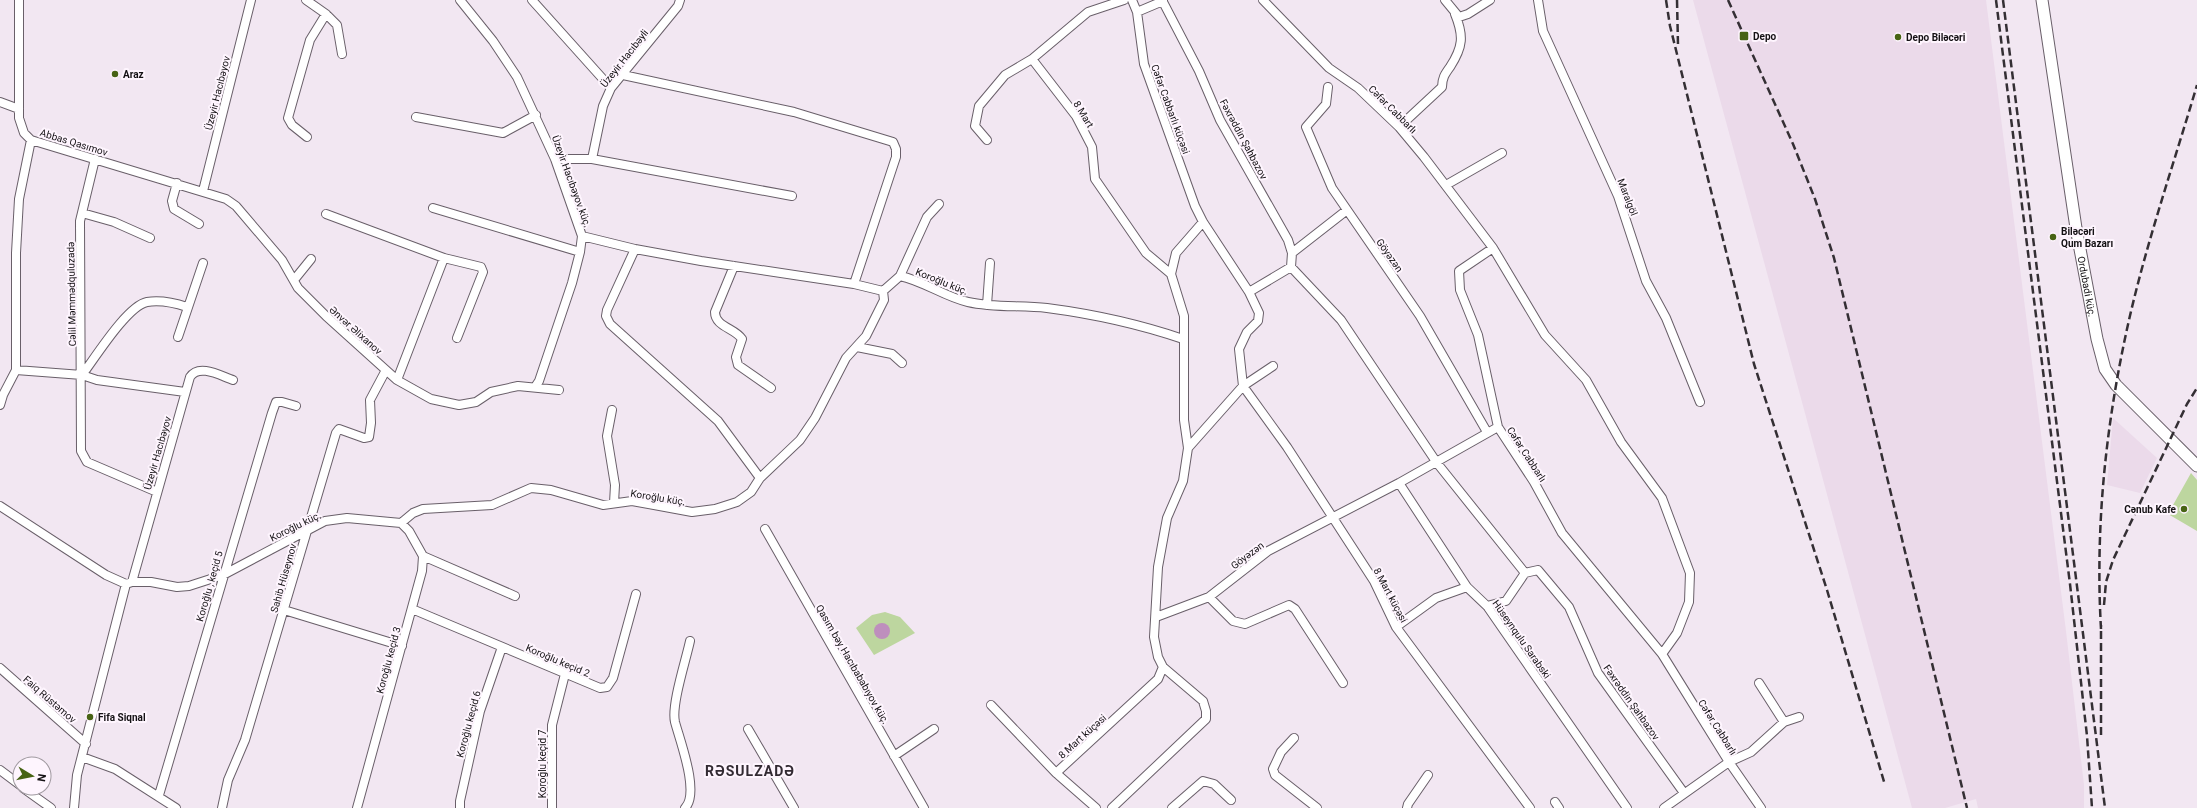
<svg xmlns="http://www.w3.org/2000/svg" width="2197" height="808" font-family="Roboto,sans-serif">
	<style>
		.built { fill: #ebdaea }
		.green { fill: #bdd69f }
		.water { fill: #be8fbd }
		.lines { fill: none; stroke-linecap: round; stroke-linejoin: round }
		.minor-casing { stroke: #695f69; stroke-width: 10 }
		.secondary-casing { stroke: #695f69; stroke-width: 13 }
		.minor { stroke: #fff; stroke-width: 8 }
		.secondary { stroke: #fff; stroke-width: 11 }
		.rail { stroke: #342f34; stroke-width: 2.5; stroke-dasharray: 8 4; stroke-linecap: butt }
		.poi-dot { fill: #476314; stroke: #fef5fe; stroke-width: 1.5 }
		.labels { text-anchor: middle; stroke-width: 4; stroke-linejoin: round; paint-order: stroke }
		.poi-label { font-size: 10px; font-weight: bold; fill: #141114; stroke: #fef5fe; text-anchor: start }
		.street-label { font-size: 10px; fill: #141114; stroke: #fef5fe }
		.district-label { font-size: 14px; font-weight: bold; letter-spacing: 1px; fill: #332b33; stroke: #fef5fe }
	</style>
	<rect width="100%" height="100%" fill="#f2e7f2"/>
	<path class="built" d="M 1693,0 L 1986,0 L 2066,631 L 2084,785 L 2084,808 L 1978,808 L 1976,799 L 1945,808 L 1912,808 Z
		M 2113,418 L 2157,458 L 2140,493 L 2107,485 Z"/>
	<path class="green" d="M 2191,473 L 2197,480 L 2197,531 L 2168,514 Z
		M 885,612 L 900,617 L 915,633 L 874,655 L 856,628 L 872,615 Z"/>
	<path class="water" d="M874 631a8 8 0 1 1 16 0a8 8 0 1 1-16 0Z"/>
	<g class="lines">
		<g class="minor-casing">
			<path id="minor" d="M 19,0 L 19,118 L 24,133 L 31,140 L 226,199 L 236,206 L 282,260 L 298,288 L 326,316 L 397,380 L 431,399 L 459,405 L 476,402 L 491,392 L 518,386 L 559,390
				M 306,0 L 326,14 L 337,25 L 342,54
				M 460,0 L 493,41 L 517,77 L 555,159 L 582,236 L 580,252 L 572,283 L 539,381 L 535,387
				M 532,0 L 611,88
				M 1124,0 L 1088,12 L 1032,59 L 1076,116 L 1092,147 L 1095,179 L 1146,253 L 1171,274
				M 1132,0 L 1137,12 L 1144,64 L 1195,206 L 1203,222 L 1249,292 L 1291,267 L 1341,320 L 1437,463 L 1525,573
				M 1162,0 L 1199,71 L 1220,120 L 1288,240 L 1292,253 L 1291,267
				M 1263,0 L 1329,68 L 1358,88 L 1399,127 L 1424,157 L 1493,248 L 1545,335 L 1586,380 L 1621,442 L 1662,498 L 1690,573 L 1689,602 L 1677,633 L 1662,654
				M 1445,0 L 1459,17 L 1468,14 L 1490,0
				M 1538,0 L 1543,31 L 1618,196 L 1646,281 L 1666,318 L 1700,402
				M 1137,12 L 1163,1
				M 623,75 L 794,112 L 893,142 L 896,149 L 896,157 L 854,284
				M 1328,87 L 1326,104 L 1306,127 L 1332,188 L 1420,316 L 1487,432
				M 0,102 L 19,109
				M 416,117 L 503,133 L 536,115
				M 1399,127 L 1442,87 C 1442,78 1445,74 1450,67 C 1463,47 1464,36 1455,14
				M 307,137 L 292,125 L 288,118 L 310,40 L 326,14
				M 987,140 L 975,126 L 979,106 L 1005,75 L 1032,59
				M 95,159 L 80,221 L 81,451 L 87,462 L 157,492
				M 555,159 L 592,159 L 792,196
				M 592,159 L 603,106 L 611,88 L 678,6 L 680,0
				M 177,183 L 172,201 L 174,209 L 199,224
				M 1446,185 L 1502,153
				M 203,191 L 251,0
				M 433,208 L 580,252
				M 82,213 L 114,222 L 150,238
				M 326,214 L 444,258 L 481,267 L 483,272 L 457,338
				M 582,236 L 635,249 L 701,261 L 854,284 L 883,291
				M 1493,248 L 1459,271 L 1460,290 L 1478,335 L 1498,427 L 1534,482 L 1562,533 L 1662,654 L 1729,762 L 1761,808
				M 635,249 L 607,310 L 606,316 L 610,324 L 718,421 L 760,478
				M 1292,253 L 1347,210
				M 734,266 L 715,312 C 715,327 735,328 742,339 L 736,357 L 738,365 L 771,388
				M 900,276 L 927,217 L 939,204
				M 294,280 L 311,259
				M 1249,292 L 1259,313 L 1258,321 L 1247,332 L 1239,349 L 1243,386 L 1287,447 L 1374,581 L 1396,627 L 1530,808
				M 987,305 L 990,263
				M 178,337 L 203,263
				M 857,347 L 892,354 L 902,363
				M 16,370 L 82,375 L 97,380 L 185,392
				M 82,375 C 95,358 127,306 147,302 C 159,300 175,303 187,307
				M 397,380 L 444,258
				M 0,405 L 3,395 L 16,370 L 16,253 L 19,199 L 31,140
				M 612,410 L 607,436 L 615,485 L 614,503
				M 1188,448 L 1243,386 L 1273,366
				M 1399,483 L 1467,587 L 1487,606 L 1627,808
				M 0,506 L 106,575 L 126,584 L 132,582 L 151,582 L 177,587 L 189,586 L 223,575 L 325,521 L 347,518 L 401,523 L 413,513 L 423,509 L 492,505 L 531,488 L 551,490 L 603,505 L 632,501 L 692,512 L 715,509 L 737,502 L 751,492 L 760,478 L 800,440 L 815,418 L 846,358 L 866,336 L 884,300 L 883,291 L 900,276 C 924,281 945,297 968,302 C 994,308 1021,305 1047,308 C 1093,314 1139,324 1183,339
				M 765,529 L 924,808
				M 423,556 L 515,596
				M 1525,573 L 1538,570 L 1569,607 L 1598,673 L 1684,793
				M 132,582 L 190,377 C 199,363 221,376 233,380
				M 1209,597 L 1233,621 L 1245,624 L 1289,605 L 1295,609 L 1343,683
				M 1487,606 L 1506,601 L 1525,573
				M 412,609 L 600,688 L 607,687 L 613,678 L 636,594
				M 284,610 L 402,646
				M 1156,617 L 1209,597 L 1268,551 L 1399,483 L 1498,427
				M 1396,627 L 1436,598 L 1467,587
				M 0,668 L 86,744
				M 1759,683 L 1784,722
				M 991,705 L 1056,773 L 1096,808
				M 748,729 L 794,808
				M 1294,738 L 1281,752 L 1273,769 L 1275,775 L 1317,808
				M 894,756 L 934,729
				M 82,757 L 115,769 L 176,808
				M 0,770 L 20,785
				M 1056,773 L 1158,679 L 1163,667 L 1158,657 L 1154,637 L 1158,567 L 1167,518 L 1183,481 L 1188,448 L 1184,420 L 1184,316 L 1171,274 L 1176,253 L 1203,222
				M 23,788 L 51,808
				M 159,795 L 272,413 L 276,402 L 282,402 L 296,406
				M 1555,802 L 1559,808
				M 74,808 L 77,775 L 126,584
				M 222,808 L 228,780 L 245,740 L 336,433 L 339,429 L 364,438 L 369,437 L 371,423 L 370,400 L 386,370
				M 357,808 L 422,571 L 423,556 L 409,531 L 401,523
				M 460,808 L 460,801 L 480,711 L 502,647
				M 552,808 L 552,725 L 565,674
				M 685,808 C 700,793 680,741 675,722 C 671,705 686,660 690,641
				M 1112,808 L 1206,719 L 1206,711 L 1203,701 L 1163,667
				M 1172,808 L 1203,781 L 1214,784 L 1231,800
				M 1407,808 L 1408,804 L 1428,775
				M 1664,808 L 1729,762 L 1751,752 L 1784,722 L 1799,717"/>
		</g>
		<g class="secondary-casing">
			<g id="secondary">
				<path id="s1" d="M 2042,0 L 2076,228 L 2097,339 L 2105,369 L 2116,385 L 2197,466"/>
			</g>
		</g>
		<use href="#minor" class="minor"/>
		<use href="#secondary" class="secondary"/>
		<path class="rail" d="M 1666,0 L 1670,26 L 1754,364 L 1827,590 L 1885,785
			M 1677,0 L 1678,45
			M 1728,0 L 1793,144 L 1815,199 L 1834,258 L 1967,808
			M 1996,0 L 2070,584 L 2087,736 L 2092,808
			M 2003,0 L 2105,808
			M 2104,605 L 2106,582 L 2113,560 L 2187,404 L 2197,388
			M 2101,629 C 2095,525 2106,422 2129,320 C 2147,241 2174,163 2197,85
			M 2101,735 L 2101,625"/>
	</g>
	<g class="poi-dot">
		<rect x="1739" y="31" width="10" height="10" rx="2"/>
		<circle cx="1898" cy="37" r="4"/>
		<circle cx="115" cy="74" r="4"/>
		<circle cx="2053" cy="237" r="4"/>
		<circle cx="2184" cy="509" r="4"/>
		<circle cx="90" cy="717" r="4"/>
	</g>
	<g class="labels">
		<g class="poi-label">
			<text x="1753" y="40">Depo</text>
			<text x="1906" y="41">Depo Biləcəri</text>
			<text x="123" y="78">Araz</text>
			<text x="2061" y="235">Biləcəri<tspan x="2061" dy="12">Qum Bazarı</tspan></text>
			<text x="2176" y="513" text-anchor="end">Cənub Kafe</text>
			<text x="98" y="721">Fifa Siqnal</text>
		</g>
		<g class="street-label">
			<text transform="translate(624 58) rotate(-52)" y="4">Üzeyir Hacıbəyli</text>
			<text transform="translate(217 93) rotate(-76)" y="4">Üzeyir Hacıbəyov</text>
			<text transform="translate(1171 109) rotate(70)" y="4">Cəfər Cabbarlı küçəsi</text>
			<text transform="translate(1393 109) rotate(45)" y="4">Cəfər Cabbarlı</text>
			<text transform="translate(1084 114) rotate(59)" y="4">8 Mart</text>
			<text transform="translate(1244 139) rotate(62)" y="4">Fəxrəddin Şahbazov</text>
			<text transform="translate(74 142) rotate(17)" y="4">Abbas Qasımov</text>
			<text transform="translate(572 181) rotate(70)" y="4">Üzeyir Hacıbəyov küç.</text>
			<text transform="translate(1628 197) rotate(69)" y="4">Maralgöl</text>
			<text transform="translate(1390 255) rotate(55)" y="4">Göyəzən</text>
			<text transform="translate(942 281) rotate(22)" y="4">Koroğlu küç.</text>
			<text dy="4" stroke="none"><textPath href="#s1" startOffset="290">Ordubadi küç.</textPath></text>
			<text transform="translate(71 294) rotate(-91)" y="4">Cəlil Məmmədquluzadə</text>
			<text transform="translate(356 330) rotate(42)" y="4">Ənvər Əlixanov</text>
			<text transform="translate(157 453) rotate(-74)" y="4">Üzeyir Hacıbəyov</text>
			<text transform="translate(1527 454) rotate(57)" y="4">Cəfər Cabbarlı</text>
			<text transform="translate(658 497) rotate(9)" y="4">Koroğlu küç.</text>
			<text transform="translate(295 526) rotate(-26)" y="4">Koroğlu küç.</text>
			<text transform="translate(1247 555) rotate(-37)" y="4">Göyəzən</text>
			<text transform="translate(283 578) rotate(-74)" y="4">Sahib Hüseynov</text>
			<text transform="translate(209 586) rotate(-74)" y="4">Koroğlu , keçid 5</text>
			<text transform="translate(1391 595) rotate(62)" y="4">8 Mart küçəsi</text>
			<text transform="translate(1522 639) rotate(55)" y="4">Hüseynqulu Sarabski</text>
			<text transform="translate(388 660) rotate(-75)" y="4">Koroğlu keçid 3</text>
			<text transform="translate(558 660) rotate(23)" y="4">Koroğlu keçid 2</text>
			<text transform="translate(853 664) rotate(60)" y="4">Qasım bəy Hacıbababıyov küç.</text>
			<text transform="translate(50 699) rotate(41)" y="4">Faiq Rüstəmov</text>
			<text transform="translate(1632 702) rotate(55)" y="4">Fəxrəddin Şahbazov</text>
			<text transform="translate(468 724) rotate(-75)" y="4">Koroğlu keçid 6</text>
			<text transform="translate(1718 727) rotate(58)" y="4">Cəfər Cabbarlı</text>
			<text transform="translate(1082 736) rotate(-42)" y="4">8 Mart küçəsi</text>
			<text transform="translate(542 764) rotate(-90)" y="4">Koroğlu keçid 7</text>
		</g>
		<g class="district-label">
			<text x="750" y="776">RƏSULZADƏ</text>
		</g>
	</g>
	<g transform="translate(32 776) rotate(100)"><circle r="19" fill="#fef5fe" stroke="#a09aa0"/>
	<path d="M0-3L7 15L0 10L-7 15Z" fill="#476314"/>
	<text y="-6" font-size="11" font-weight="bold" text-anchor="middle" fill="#141114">N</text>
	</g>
</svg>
